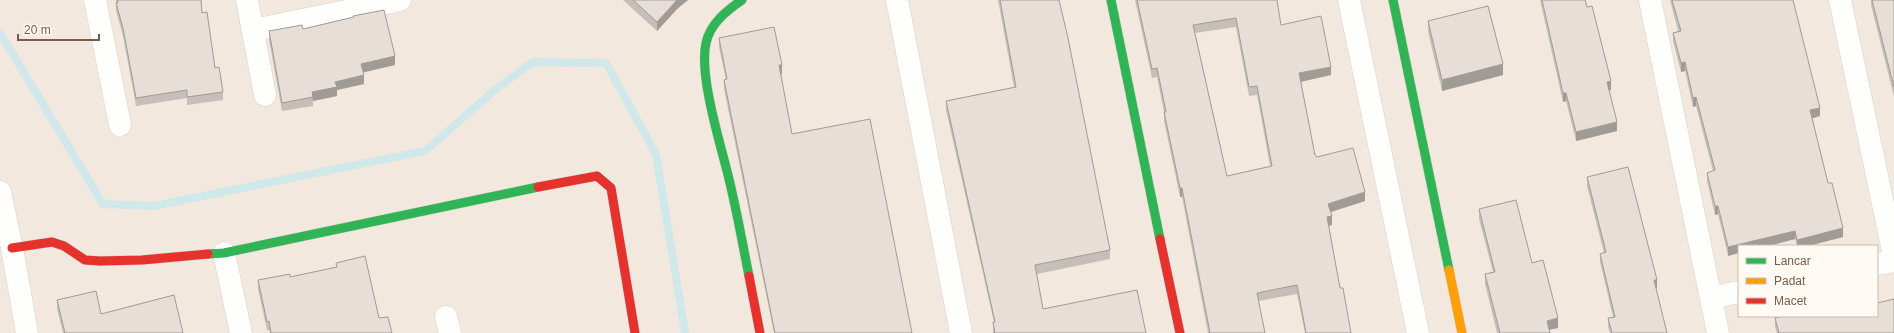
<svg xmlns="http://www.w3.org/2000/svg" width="1894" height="333" font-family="Arial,sans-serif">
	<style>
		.residential { fill: #f2e8de; fill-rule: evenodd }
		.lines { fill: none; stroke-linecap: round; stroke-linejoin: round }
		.stream { stroke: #d0e8ea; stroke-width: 8 }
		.street-casing { stroke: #d7d1cb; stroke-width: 23 }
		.fast-casing { stroke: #d9d2cb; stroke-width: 10 }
		.slow-casing { stroke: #d9d2cb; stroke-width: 10 }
		.jam-casing { stroke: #d9d2cb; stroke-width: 10 }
		.street { stroke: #fefefd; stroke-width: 22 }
		.fast { stroke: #30b455; stroke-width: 9 }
		.slow { stroke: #ff9f0a; stroke-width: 9 }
		.jam { stroke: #e5322d; stroke-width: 9 }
		.wall { fill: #c6bfb9; fill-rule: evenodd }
		.shaded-wall { fill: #a19b96 }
		.building { fill: #e6ded7; stroke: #a19b96; fill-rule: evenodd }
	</style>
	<rect width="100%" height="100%" fill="#f9f5f0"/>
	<path class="residential" d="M 0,0 L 1894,0 L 1894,333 L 0,333 ZM 1739,246 L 1877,246 L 1877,316 L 1739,316 Z"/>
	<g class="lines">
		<path class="stream" d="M 0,33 L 103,204 L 154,206 L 425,151 L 496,89 L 533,62 L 606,63 L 656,154 L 685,333"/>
		<g class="street-casing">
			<path id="street" d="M 95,0 L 120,125
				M 247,0 L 265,95
				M 897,0 L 961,333
				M 1349,0 L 1418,333
				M 1650,0 L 1718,333
				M 1840,0 L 1894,256
				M 254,30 L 400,0
				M 0,192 L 12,248 L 27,333
				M 224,253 L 241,333
				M 1877,264 L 1894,261
				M 1711,298 L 1739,292
				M 446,317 L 450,333"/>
		</g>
		<g class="fast-casing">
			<path id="fast" d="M 742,0 C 726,11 710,24 706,43 C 699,75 719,139 727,171 C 736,206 742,241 749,276
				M 1111,0 L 1160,239
				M 1393,0 L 1449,270
				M 208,254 L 224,253 L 538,187"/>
		</g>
		<g class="slow-casing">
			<path id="slow" d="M 1449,270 L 1462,333"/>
		</g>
		<g class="jam-casing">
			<path id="jam" d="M 538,187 L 597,176 L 611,188 L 635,333
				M 1160,239 L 1180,333
				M 12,248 L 52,242 L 64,246 L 85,260 L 100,261 L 142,260 L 208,254
				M 749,276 L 760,333"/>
		</g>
		<use href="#street" class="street"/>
		<use href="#fast" class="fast"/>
		<use href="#slow" class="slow"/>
		<use href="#jam" class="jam"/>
	</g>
	<path class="wall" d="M 116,0 L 201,0 L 202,13 L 215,68 L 223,92 L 223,100 L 187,105 L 187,98 L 136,106 L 123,36 L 116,11 Z
		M 623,0 L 688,0 L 677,9 L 657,31 Z
		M 998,0 L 1059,0 L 1110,250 L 1110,259 L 1037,274 L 1043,309 L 1146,333 L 993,333 L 993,322 L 994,322 L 946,110 L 946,101 L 1014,87 Z
		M 1135,0 L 1277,0 L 1281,25 L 1331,75 L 1301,82 L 1315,155 L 1365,201 L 1330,212 L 1332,225 L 1329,226 L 1340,288 L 1351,333 L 1305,333 L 1297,294 L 1258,301 L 1265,333 L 1208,333 L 1182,197 L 1180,197 L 1164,121 L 1164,112 L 1157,77 L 1152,78 ZM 1236,27 L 1249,96 L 1257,95 L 1270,166 L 1227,176 L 1195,33 Z
		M 1540,0 L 1585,0 L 1611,90 L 1609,90 L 1617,131 L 1576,141 L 1566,101 L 1563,102 Z
		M 1670,0 L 1793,0 L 1820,116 L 1812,118 L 1828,183 L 1843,237 L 1808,246 L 1797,246 L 1795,239 L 1768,246 L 1739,246 L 1728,256 L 1718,214 L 1715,215 L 1707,181 L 1707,173 L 1713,171 L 1696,106 L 1693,107 L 1685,71 L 1681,72 L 1673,41 L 1673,33 L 1678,31 Z
		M 1871,0 L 1894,0 L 1894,97 L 1871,5 Z
		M 353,16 L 395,65 L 363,72 L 364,84 L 337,90 L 337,96 L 313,101 L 313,106 L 282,111 L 269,40 L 269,31 L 303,29 L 353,17 Z
		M 1428,21 L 1503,75 L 1442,91 L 1428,32 Z
		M 719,38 L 782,74 L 781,74 L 792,134 L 912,333 L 774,333 L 724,89 L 724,80 L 726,80 L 719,47 Z
		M 1587,177 L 1657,288 L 1656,289 L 1667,333 L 1610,333 L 1608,327 L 1608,318 L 1613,317 L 1600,262 L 1600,254 L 1604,253 L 1587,186 Z
		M 1479,209 L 1532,263 L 1558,328 L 1549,330 L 1550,333 L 1497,333 L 1485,284 L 1485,274 L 1493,272 L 1479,219 Z
		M 336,263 L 379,318 L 392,333 L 270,333 L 269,330 L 267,330 L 258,289 L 258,280 L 290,277 L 336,267 Z
		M 57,300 L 101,314 L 183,333 L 63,333 L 57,309 Z
		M 1877,316 L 1894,333 L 1777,333 L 1775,327 L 1775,318 Z"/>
	<path class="shaded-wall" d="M 677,0 L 688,0 L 677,9 L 657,31 L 657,22 Z
		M 395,56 L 395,65 L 361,73 L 361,64 Z
		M 1685,62 L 1685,71 L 1681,72 L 1681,63 Z
		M 1503,64 L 1503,75 L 1442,91 L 1442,80 Z
		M 779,65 L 782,65 L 782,74 L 779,74 Z
		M 1331,67 L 1331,75 L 1299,82 L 1299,73 Z
		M 364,75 L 364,84 L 337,90 L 337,96 L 313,101 L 312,92 L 335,82 Z
		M 1611,81 L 1611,90 L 1607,91 L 1607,82 Z
		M 1563,93 L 1566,93 L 1566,101 L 1563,102 Z
		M 1696,97 L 1696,106 L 1693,107 L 1693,98 Z
		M 1820,108 L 1820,116 L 1810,119 L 1810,110 Z
		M 1617,122 L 1617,131 L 1576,141 L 1576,132 Z
		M 1180,188 L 1182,188 L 1182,197 L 1180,197 Z
		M 1365,192 L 1365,201 L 1328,213 L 1328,204 Z
		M 1715,206 L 1718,206 L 1718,214 L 1715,215 Z
		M 1332,216 L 1332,225 L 1327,226 L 1327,217 Z
		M 1843,228 L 1843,237 L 1808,246 L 1797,246 L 1797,240 Z
		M 1795,231 L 1795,239 L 1768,246 L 1739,246 L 1739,253 L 1728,256 L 1728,247 Z
		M 1654,280 L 1657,280 L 1657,288 L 1654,289 Z
		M 1558,318 L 1558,328 L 1547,330 L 1547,321 Z"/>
	<path class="building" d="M 117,0 L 201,0 L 202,13 L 207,12 L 215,68 L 219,67 L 223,92 L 187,97 L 187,90 L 136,98 L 123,28 L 116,3 L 118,3 Z
		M 633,0 L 677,0 L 657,22 Z
		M 1000,0 L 1059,0 L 1068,38 L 1110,250 L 1035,265 L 1043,309 L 1137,290 L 1146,333 L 995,333 L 993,322 L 995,322 L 946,101 L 1016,87 Z
		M 1137,0 L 1277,0 L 1281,25 L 1321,16 L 1331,67 L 1299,73 L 1315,155 L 1317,157 L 1353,148 L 1365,192 L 1328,204 L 1332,216 L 1327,217 L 1340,288 L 1343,288 L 1351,333 L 1306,333 L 1297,285 L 1257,293 L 1265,333 L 1210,333 L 1182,188 L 1180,188 L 1164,112 L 1166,112 L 1157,68 L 1152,69 ZM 1236,18 L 1249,87 L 1257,86 L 1272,166 L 1227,176 L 1193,25 Z
		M 1542,0 L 1585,0 L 1587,7 L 1592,6 L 1611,81 L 1607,82 L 1617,122 L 1576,132 L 1566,93 L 1563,93 Z
		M 1672,0 L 1793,0 L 1820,108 L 1810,110 L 1828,183 L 1832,183 L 1843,228 L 1797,240 L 1795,231 L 1728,247 L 1718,206 L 1715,206 L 1707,173 L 1715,170 L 1696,97 L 1693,98 L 1685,62 L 1681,63 L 1673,33 L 1681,31 Z
		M 1872,0 L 1894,0 L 1894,87 Z
		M 1488,6 L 1503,64 L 1442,80 L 1428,21 Z
		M 384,10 L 395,56 L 361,64 L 364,75 L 335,82 L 337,87 L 312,92 L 313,97 L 282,103 L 269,31 L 302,25 L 303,29 L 354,17 L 353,16 Z
		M 774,27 L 782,65 L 779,65 L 792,134 L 870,119 L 912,333 L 775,333 L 724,80 L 727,79 L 719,38 Z
		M 1628,167 L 1657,280 L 1654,280 L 1667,333 L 1612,333 L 1608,318 L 1615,317 L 1600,254 L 1606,252 L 1587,177 Z
		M 1516,200 L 1532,263 L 1543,260 L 1558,318 L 1547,321 L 1550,333 L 1500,333 L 1485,274 L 1495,272 L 1479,209 Z
		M 365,256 L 379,318 L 388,317 L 392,333 L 271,333 L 269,321 L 267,322 L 258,280 L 290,274 L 290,277 L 337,267 L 336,263 Z
		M 96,291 L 101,314 L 174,295 L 183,333 L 65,333 L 57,300 Z
		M 1894,299 L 1894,333 L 1779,333 L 1775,318 L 1784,316 L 1877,316 L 1877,303 Z"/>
	<rect x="1738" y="245" width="140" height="72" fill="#fffaf3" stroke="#cabbb1"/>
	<rect x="1746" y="258" width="20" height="6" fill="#30b455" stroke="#cabbb1"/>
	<text x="1774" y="265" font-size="12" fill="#7a5c4d">Lancar</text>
	<rect x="1746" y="278" width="20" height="6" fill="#ff9f0a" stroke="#cabbb1"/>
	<text x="1774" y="285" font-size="12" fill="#7a5c4d">Padat</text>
	<rect x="1746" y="298" width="20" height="6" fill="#e5322d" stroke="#cabbb1"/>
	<text x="1774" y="305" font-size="12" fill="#7a5c4d">Macet</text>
	<path d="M18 34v6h81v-6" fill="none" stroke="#7a5c4d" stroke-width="2"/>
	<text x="24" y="34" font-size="12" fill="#7a5c4d" stroke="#fffaf3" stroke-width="3" paint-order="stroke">20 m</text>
</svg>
